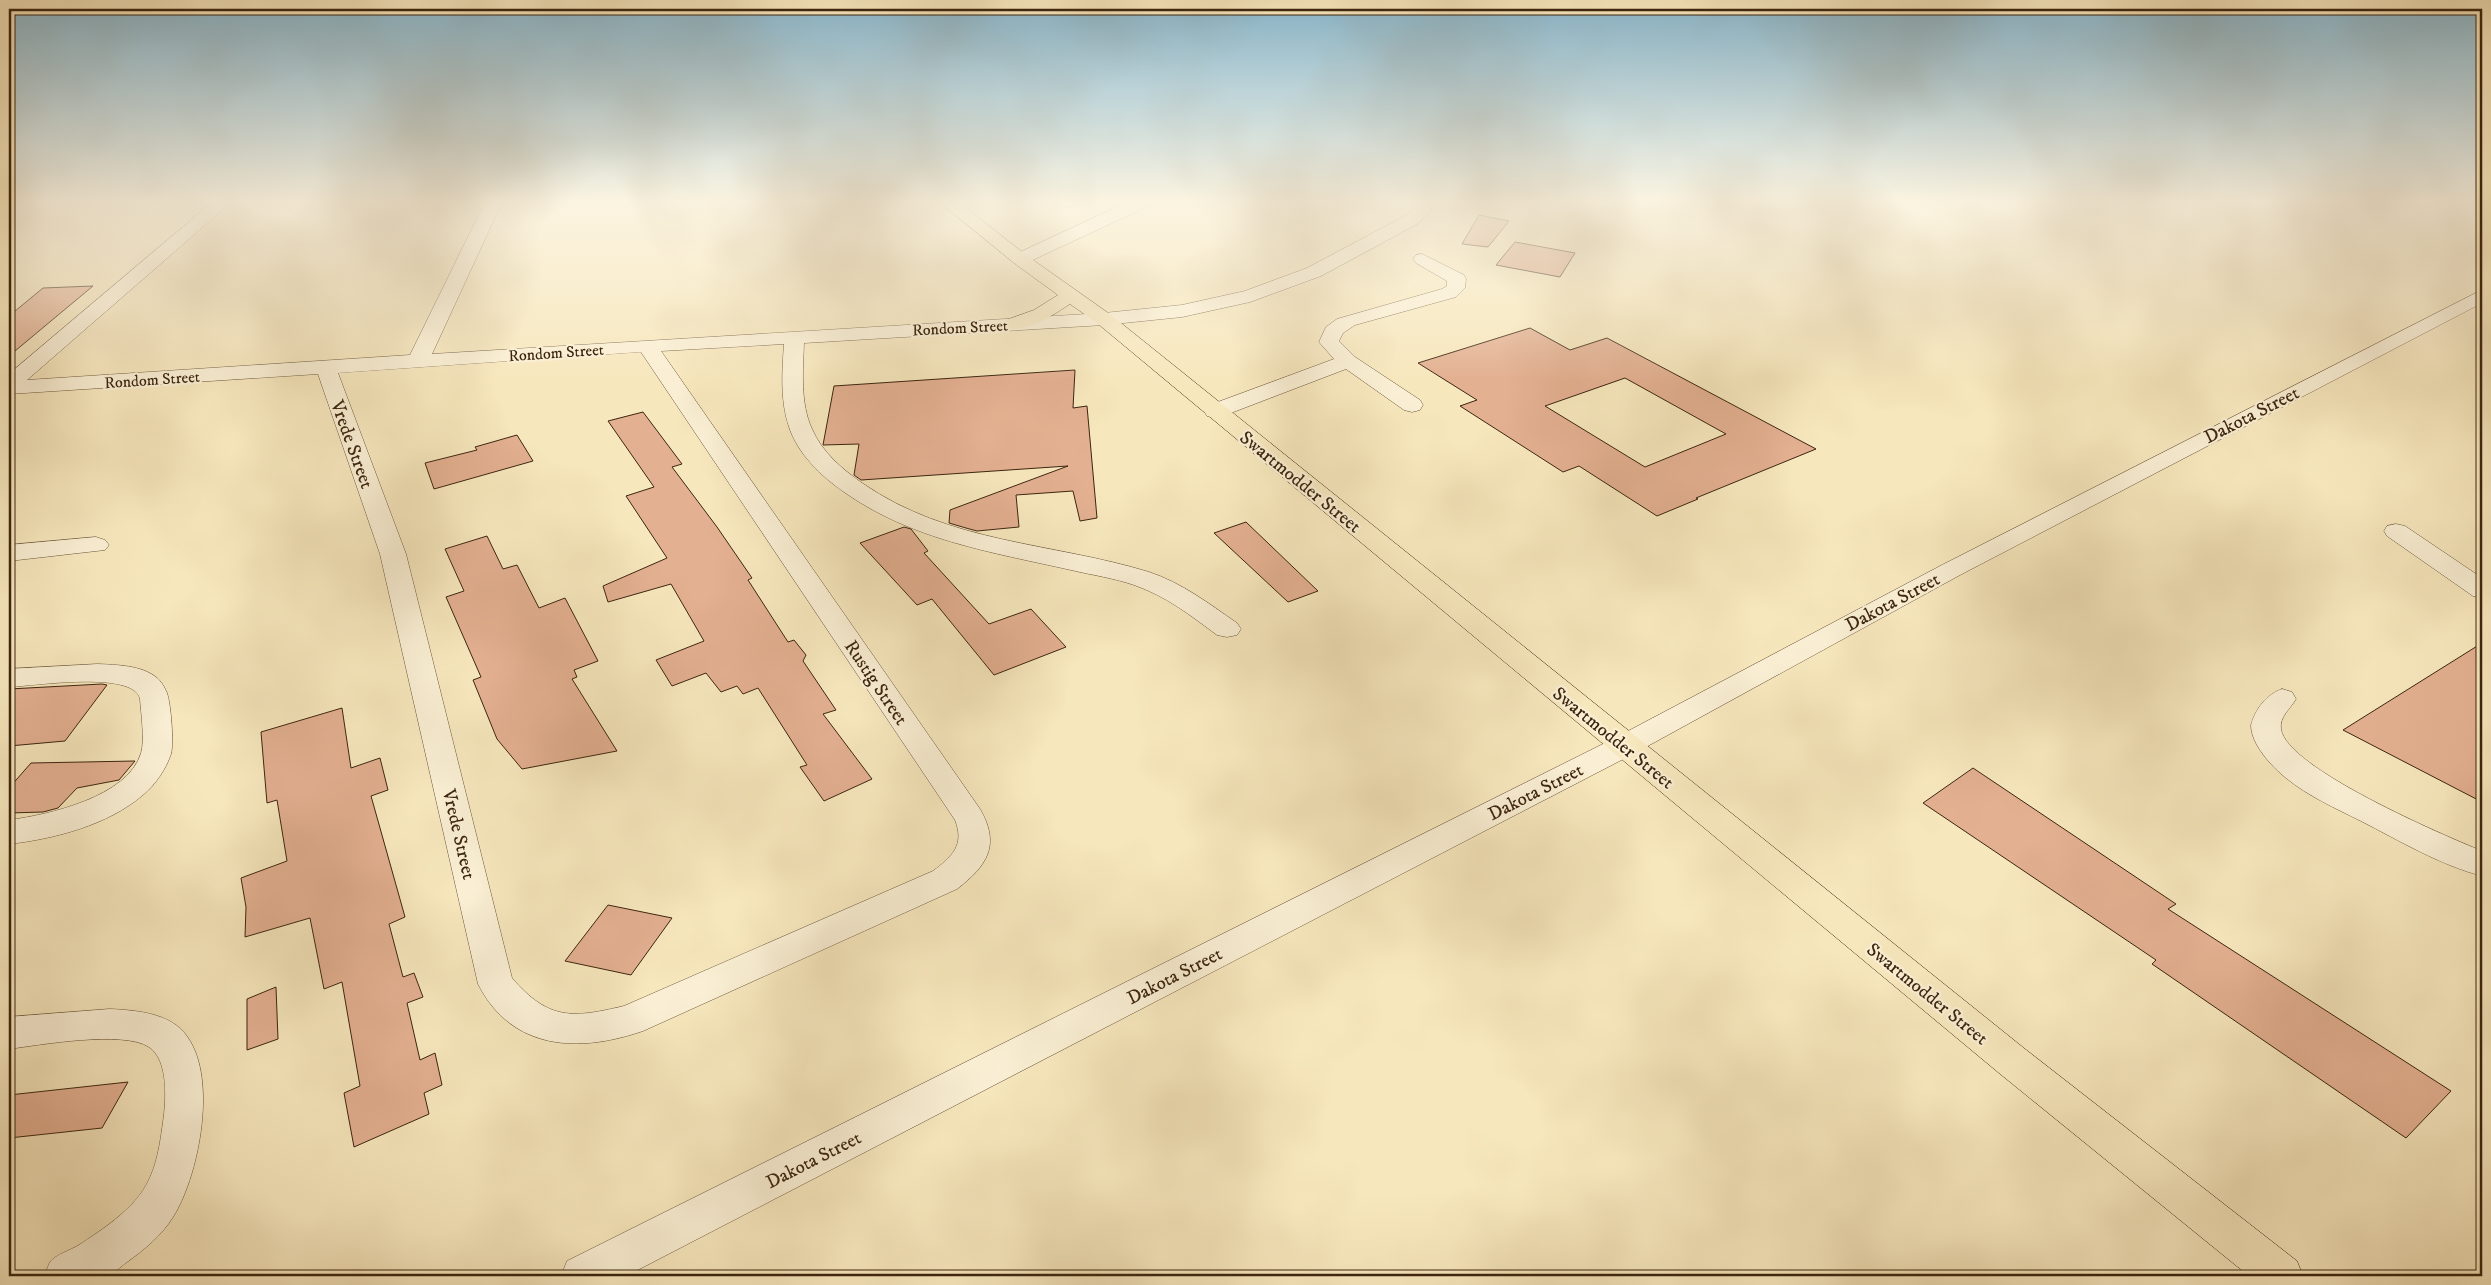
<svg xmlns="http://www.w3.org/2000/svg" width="2491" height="1285" font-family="'IM FELL DW Pica',serif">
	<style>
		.building { fill: #e3b091; stroke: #3c250f; fill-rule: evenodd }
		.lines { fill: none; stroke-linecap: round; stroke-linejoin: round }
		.minor-casing { stroke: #6b563a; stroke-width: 1 }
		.major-casing { stroke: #3c250f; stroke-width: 1 }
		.minor { fill: #faefd4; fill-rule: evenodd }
		.major { fill: #f7e7bd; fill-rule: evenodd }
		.labels { text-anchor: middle; stroke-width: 4.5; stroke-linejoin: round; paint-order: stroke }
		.far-street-label { font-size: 16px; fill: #3c250f; stroke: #faefd4 }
		.street-label { font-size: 19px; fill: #3c250f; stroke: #faefd4 }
	</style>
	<rect width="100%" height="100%" fill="#f7e7bd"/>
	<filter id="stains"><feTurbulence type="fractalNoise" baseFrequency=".004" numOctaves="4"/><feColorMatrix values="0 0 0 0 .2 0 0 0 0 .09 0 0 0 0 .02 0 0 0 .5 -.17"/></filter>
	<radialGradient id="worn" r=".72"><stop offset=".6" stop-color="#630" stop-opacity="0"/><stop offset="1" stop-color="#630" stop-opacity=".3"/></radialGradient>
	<path class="building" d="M 1479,215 L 1509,221 L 1488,247 L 1462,244 Z
		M 1515,242 L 1575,253 L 1560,277 L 1496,265 Z
		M 93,286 L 9,356 L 9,316 L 43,288 Z
		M 1530,328 L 1570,350 L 1607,338 L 1816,449 L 1696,498 L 1698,499 L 1657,516 L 1579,466 L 1563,472 L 1460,406 L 1477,400 L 1418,363 ZM 1625,378 L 1726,434 L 1645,467 L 1545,406 Z
		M 1075,370 L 1073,408 L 1087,406 L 1097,518 L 1080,521 L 1073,491 L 1016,495 L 1019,527 L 977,531 L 966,528 L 949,523 L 950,510 L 1068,466 L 861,480 L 854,475 L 859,444 L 823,445 L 834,386 Z
		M 643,412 L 682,464 L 672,467 L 717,527 L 752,578 L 748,580 L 788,642 L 794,640 L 806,655 L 803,661 L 836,710 L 823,714 L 872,779 L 824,801 L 800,767 L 807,765 L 758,688 L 743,694 L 737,686 L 721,692 L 706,673 L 672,686 L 656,660 L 704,641 L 671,584 L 608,602 L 603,586 L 667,558 L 626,496 L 654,487 L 608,421 Z
		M 517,435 L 533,461 L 434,489 L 425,463 L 477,450 L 475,447 Z
		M 1246,522 L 1318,591 L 1288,602 L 1214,533 Z
		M 904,527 L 911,529 L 928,551 L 924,553 L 989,624 L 1031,609 L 1066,647 L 994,675 L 932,599 L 917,605 L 860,543 Z
		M 487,536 L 503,569 L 517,565 L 539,608 L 565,598 L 598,661 L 574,670 L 577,677 L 572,679 L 617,751 L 522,769 L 497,739 L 473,680 L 481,677 L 446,597 L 464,591 L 445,549 Z
		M 2482,643 L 2482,802 L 2343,730 Z
		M 102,684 L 107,685 L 65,741 L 9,746 L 9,689 Z
		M 342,708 L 351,768 L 380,758 L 388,790 L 371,796 L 405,917 L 389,924 L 403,977 L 414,973 L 423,997 L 407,1003 L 420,1060 L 435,1053 L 442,1085 L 424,1093 L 429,1114 L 354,1147 L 344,1093 L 360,1086 L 342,982 L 324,989 L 310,918 L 245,937 L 246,907 L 241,878 L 287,861 L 277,800 L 267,803 L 261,732 Z
		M 135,761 L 119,780 L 77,788 L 58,808 L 43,812 L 9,813 L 9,788 L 31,763 Z
		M 1973,768 L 2176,904 L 2168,909 L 2451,1091 L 2406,1138 L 2152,964 L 2156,960 L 1923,803 Z
		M 608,905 L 672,918 L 631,975 L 565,961 Z
		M 276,987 L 278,1039 L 247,1050 L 247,999 Z
		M 128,1082 L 102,1128 L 9,1138 L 9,1095 Z"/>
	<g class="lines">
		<g class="minor-casing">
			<path id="minor" d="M 215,200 L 234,200 L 27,380 L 410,355 L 486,200 L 503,200 L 432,354 L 1104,313 L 1182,305 L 1245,291 L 1307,268 L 1407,215 L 1422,200 L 1440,200 L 1419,223 L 1321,276 L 1250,302 L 1182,317 L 1104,325 L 804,343 C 803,370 800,403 812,429 C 822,452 842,469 862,483 C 950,544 1051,542 1149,572 C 1182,583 1208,603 1237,623 L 1241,629 L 1237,635 L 1227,637 L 1217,635 C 1190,615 1166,596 1134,585 C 1114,578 1092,575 1071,570 C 991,552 912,540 844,492 C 821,476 798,454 789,427 C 780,401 782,371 784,344 L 661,351 L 980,809 C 1001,845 987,866 957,889 L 643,1031 C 579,1053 512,1051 478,984 L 380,554 L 318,374 L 9,394 L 9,374 ZM 641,352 L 955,820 C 965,845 952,857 933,871 L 624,1006 C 573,1018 549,1021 512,978 L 406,554 L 338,373 Z
				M 1132,200 L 1155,200 L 1153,204 L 1026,263 L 1014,263 L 1011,259 L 1014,255 Z
				M 1422,254 L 1464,275 L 1466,279 L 1465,288 L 1456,297 L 1355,325 L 1343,333 L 1339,341 L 1355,357 L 1420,400 L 1423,405 L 1420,410 L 1412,412 L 1404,410 L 1346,369 L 1223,416 L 1215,418 L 1207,416 L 1204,411 L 1207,406 L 1334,359 L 1319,342 L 1326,327 L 1337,319 L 1442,289 L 1447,286 L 1447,281 L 1416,263 L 1413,259 L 1416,255 Z
				M 2482,290 L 2482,303 L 1960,575 L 1635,753 L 626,1276 L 561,1276 L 567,1261 L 1613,739 L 1942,565 Z
				M 2396,524 L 2405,526 L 2482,578 L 2482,598 L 2473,596 L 2387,536 L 2384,531 L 2387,526 Z
				M 96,537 L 105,540 L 109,545 L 105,550 L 9,561 L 9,545 Z
				M 98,664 C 116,665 142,665 157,678 C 161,681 165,688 167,693 C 171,704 174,744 171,754 C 166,769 156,784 143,795 C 108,825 54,839 9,844 L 9,820 C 48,815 128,797 141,753 C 145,740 141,713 140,699 C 134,670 33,686 9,687 L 9,669 Z
				M 2282,689 L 2292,692 L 2296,699 C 2291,708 2279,717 2281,729 C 2286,768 2445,836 2482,851 L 2482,876 C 2440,865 2400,841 2361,821 C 2335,808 2308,796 2286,778 C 2271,766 2251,744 2251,725 C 2255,709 2267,694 2282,689 Z
				M 110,1009 C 131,1010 158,1012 176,1025 C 223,1060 200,1175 173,1217 C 162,1235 144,1250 127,1262 C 121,1266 113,1275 105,1276 C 89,1280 62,1276 45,1276 C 46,1272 48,1266 50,1262 C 55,1255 71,1250 79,1245 C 99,1232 118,1219 133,1203 C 155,1180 159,1151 163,1122 C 166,1101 169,1060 149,1047 C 124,1030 39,1045 9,1049 L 9,1017 Z"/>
		</g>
		<g class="major-casing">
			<path id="major" d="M 937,200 L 956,200 L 1026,255 L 1111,315 L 2025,1049 L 2297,1261 L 2303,1276 L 2249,1276 L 1999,1073 L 1097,323 L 1070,304 C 1053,315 1027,333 1006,328 L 1003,324 L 1006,320 L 1034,310 L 1058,295 L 1014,263 Z"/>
		</g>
		<use href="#minor" class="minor"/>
		<use href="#major" class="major"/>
	</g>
	<linearGradient id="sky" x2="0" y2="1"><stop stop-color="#8ab9d0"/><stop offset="0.53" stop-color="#fbf4e1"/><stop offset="1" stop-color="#fbf4e1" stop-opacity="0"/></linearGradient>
	<rect width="2491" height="380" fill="url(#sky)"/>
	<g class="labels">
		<g class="far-street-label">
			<text transform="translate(960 327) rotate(-3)" y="6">Rondom Street</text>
			<text transform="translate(556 352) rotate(-4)" y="6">Rondom Street</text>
			<text transform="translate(152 379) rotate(-4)" y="6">Rondom Street</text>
		</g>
		<g class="street-label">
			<text transform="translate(2251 414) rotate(-27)" y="7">Dakota Street</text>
			<text transform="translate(353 444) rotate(70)" y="7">Vrede Street</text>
			<text transform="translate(1301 481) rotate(39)" y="7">Swartmodder Street</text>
			<text transform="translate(1892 601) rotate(-28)" y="7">Dakota Street</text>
			<text transform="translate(877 682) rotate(56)" y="7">Rustig Street</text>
			<text transform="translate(1614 737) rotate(39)" y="7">Swartmodder Street</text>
			<text transform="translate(1535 791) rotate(-27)" y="7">Dakota Street</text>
			<text transform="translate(460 834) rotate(77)" y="7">Vrede Street</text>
			<text transform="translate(1174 975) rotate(-27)" y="7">Dakota Street</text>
			<text transform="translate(1928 993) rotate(39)" y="7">Swartmodder Street</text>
			<text transform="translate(813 1159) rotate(-27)" y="7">Dakota Street</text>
		</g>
	</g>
	<rect width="2491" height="1285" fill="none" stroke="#f7e7bd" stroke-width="30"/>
	<rect x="10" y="10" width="2471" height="1265" fill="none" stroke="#3c250f" stroke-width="2.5"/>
	<rect x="15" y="15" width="2461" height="1255" fill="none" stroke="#3c250f"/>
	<rect width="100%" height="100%" filter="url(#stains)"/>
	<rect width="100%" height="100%" fill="url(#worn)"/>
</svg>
